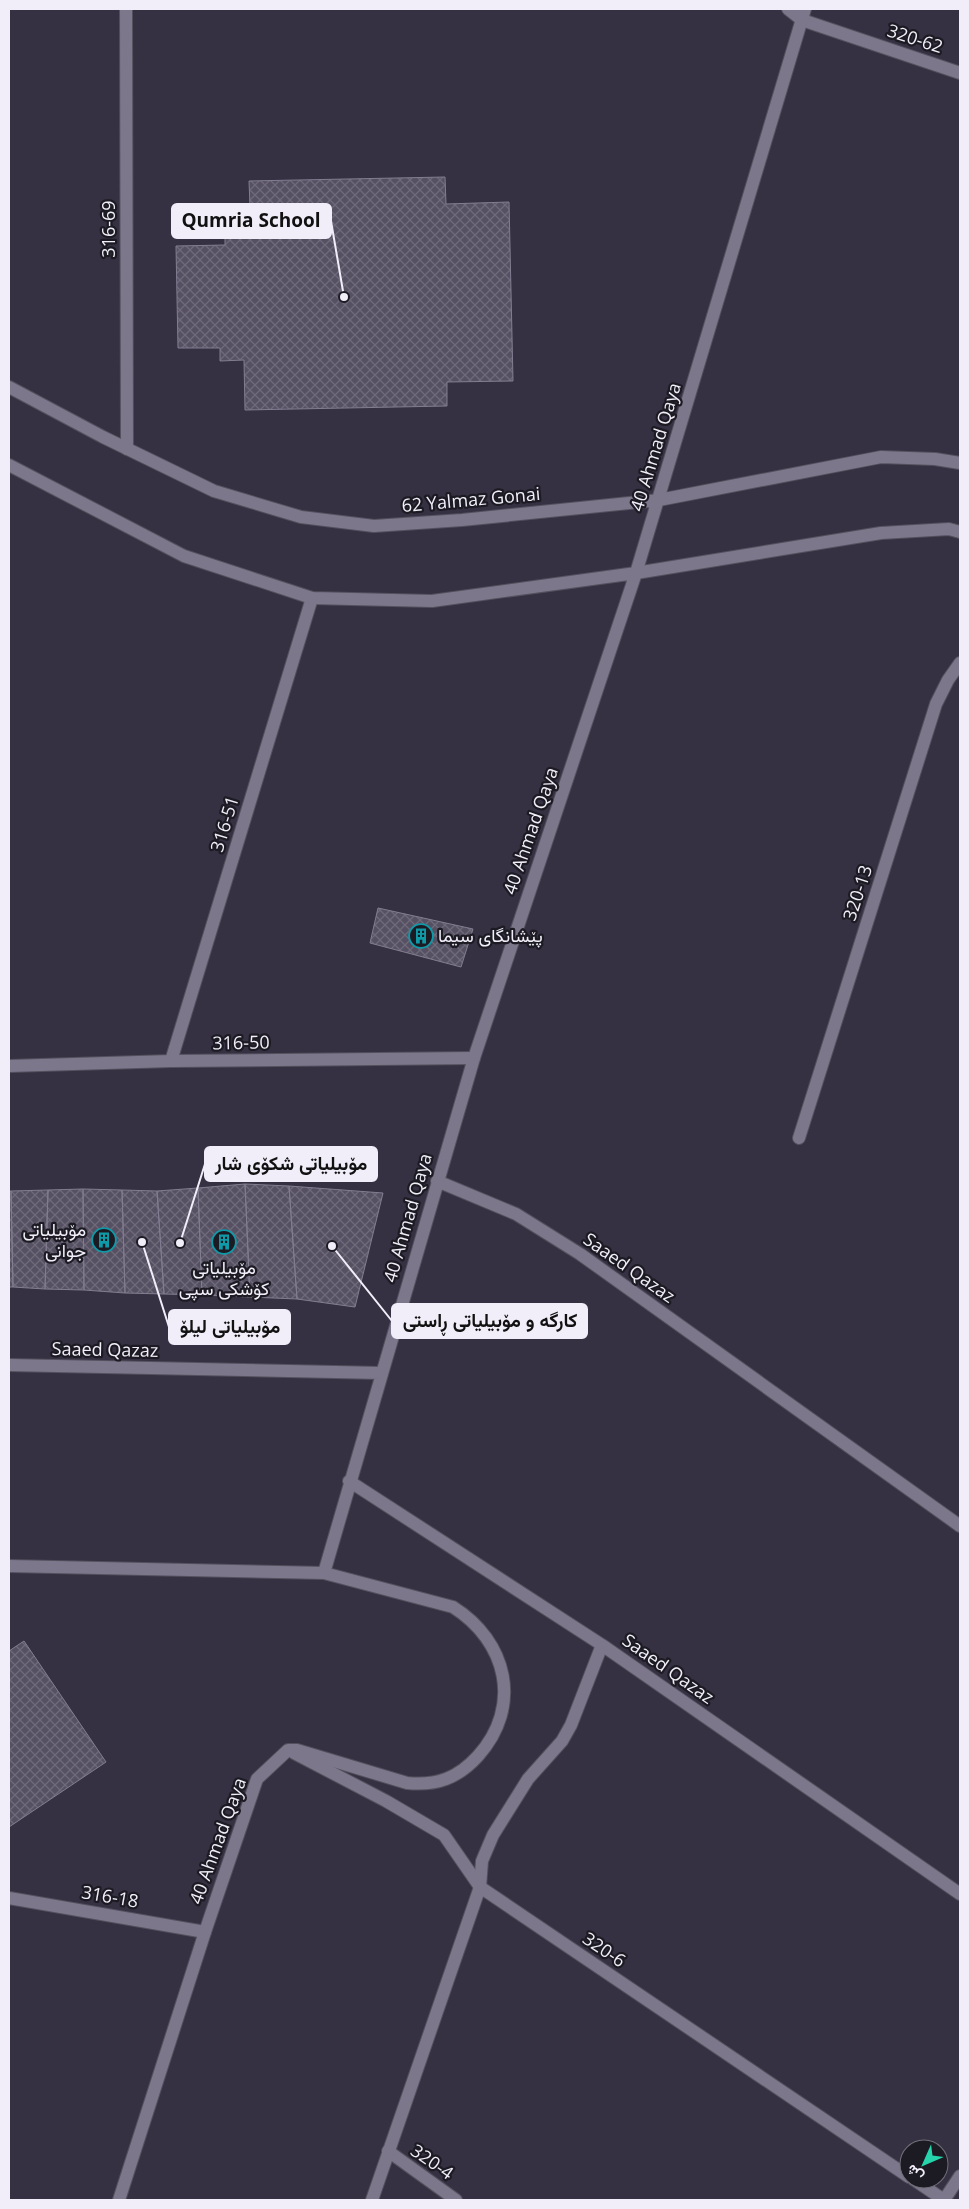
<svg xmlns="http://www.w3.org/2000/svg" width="969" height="2209" font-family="'Open Sans',Vazirmatn,sans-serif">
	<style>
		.building { fill: url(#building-cross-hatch); stroke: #837d91 }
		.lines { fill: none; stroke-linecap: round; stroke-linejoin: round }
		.street-casing { stroke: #54505e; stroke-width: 14 }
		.secondary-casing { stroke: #54505e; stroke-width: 14 }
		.street { stroke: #7d778c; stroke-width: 12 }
		.secondary { stroke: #7d778c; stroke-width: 12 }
		.labels { text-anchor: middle; stroke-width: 4.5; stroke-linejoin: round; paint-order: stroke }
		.street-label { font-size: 18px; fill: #f1eef9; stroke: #1c1a22 }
		.poi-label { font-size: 18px; fill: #f1eef9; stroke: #1c1a22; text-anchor: start }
		.leader { fill: none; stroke: #f1eef9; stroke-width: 2 }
		.callout-dot { fill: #f1eef9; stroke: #1c1a22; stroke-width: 2 }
		.callout { fill: #f1eef9; stroke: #f1eef9; stroke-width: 2 }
		.callout-label { font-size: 19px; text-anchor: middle; font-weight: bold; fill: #111 }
	</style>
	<defs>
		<pattern id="building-cross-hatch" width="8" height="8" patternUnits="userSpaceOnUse" patternTransform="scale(1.25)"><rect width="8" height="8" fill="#565063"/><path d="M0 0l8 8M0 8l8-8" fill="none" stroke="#6f6a7a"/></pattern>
	</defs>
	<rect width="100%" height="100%" fill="#363142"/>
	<path class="building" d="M 445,177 L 446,204 L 509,202 L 513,381 L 447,382 L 447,406 L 245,410 L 244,360 L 220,361 L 220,348 L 178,348 L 176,246 L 225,245 L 225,232 L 251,232 L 249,181 Z
		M 378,908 L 473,929 L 461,967 L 370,943 Z
		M 245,1184 L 289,1186 L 297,1299 L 250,1297 Z
		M 245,1184 L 250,1297 L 202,1295 L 198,1188 Z
		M 289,1186 L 383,1193 L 355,1307 L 297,1299 Z
		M 198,1188 L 202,1295 L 164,1294 L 157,1191 Z
		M 83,1189 L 122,1190 L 125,1293 L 84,1290 Z
		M 83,1189 L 84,1290 L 45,1289 L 48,1190 Z
		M 48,1190 L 45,1289 L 13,1287 L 11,1191 Z
		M 122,1190 L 157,1191 L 164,1294 L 125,1293 Z
		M 9,1191 L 11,1191 L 13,1287 L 9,1287 Z
		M 24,1641 L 106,1762 L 9,1827 L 9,1651 Z"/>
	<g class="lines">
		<g class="street-casing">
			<path id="street" d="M 126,9 L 127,449
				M 788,9 L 802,20 L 960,73
				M 171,1061 L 312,598
				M 9,1066 L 171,1061 L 474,1058
				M 799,1138 L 936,704 L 948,680 L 960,663
				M 294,1753 L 386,1801 L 444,1835 L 480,1887 L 909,2177
				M 9,1898 L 205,1932
				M 388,2151 L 456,2200
				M 913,2179 L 944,2200
				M 944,2200 L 960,2176"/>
		</g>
		<g class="secondary-casing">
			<path id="secondary" d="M 9,387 L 103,437 L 214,491 L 301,517 L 374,526 L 462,520 L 659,500 L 881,457 L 935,459 L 960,463
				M 9,465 L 184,556 L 312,598 L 432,601 L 636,573 L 881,533 L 949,529 L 960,532
				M 437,1181 L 516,1214 L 580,1254 L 960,1526
				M 9,1365 L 381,1373
				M 349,1481 L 602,1645 L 960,1894
				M 9,1566 L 324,1573 L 453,1607 C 507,1641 523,1706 478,1756 C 458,1778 437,1786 407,1783 L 297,1750 L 288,1750 L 257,1779 L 205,1932 L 119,2200
				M 324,1573 L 474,1058 L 636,573 L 805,9
				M 372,2200 L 480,1887 L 482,1861 L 493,1835 L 528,1779 L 562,1741 L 571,1725 L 602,1645"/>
		</g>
		<use href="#street" class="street"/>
		<use href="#secondary" class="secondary"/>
	</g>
	<defs>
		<g id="building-ring" transform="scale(1.25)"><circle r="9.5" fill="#1c1a22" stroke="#0f9aa8" stroke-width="1.5"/><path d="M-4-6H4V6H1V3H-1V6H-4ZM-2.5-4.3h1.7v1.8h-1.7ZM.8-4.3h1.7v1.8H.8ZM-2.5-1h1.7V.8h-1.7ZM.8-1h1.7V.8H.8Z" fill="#0f9aa8"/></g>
	</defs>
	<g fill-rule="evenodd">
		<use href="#building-ring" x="421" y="936"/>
		<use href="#building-ring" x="104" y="1240"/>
		<use href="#building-ring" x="224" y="1242"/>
	</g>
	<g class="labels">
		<g class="street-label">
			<text transform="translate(915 39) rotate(18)" y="6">320-62</text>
			<text transform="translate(109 229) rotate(-90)" y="6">316-69</text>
			<text transform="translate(656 447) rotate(-73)" y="6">40 Ahmad Qaya</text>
			<text transform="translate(471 500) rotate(-5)" y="6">62 Yalmaz Gonai</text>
			<text transform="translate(225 824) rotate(-73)" y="6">316-51</text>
			<text transform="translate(531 831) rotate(-71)" y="6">40 Ahmad Qaya</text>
			<text transform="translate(858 893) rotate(-72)" y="6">320-13</text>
			<text transform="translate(241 1043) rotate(-1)" y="6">316-50</text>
			<text transform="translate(408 1218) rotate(-74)" y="6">40 Ahmad Qaya</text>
			<text transform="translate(629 1268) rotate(35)" y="6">Saaed Qazaz</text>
			<text transform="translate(105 1350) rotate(1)" y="6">Saaed Qazaz</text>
			<text transform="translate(668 1669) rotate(35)" y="6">Saaed Qazaz</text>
			<text transform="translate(218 1841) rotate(-70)" y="6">40 Ahmad Qaya</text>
			<text transform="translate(110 1897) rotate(10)" y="6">316-18</text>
			<text transform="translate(604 1950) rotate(34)" y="6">320-6</text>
			<text transform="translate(432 2162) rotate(35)" y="6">320-4</text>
		</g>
		<g class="poi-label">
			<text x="438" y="942">پێشانگای سیما</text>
			<text x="86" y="1236" text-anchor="end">مۆبیلیاتی<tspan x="86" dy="21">جوانی</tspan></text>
			<text x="224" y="1274" text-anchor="middle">مۆبیلیاتی<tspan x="224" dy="21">کۆشکی سپی</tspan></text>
		</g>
	</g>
	<path class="leader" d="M344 297L331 221M180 1243L205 1164M332 1246L392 1321M142 1242L169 1327"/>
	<g class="callout-dot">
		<circle cx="344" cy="297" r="5"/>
		<circle cx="180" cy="1243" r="5"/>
		<circle cx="332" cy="1246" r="5"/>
		<circle cx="142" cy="1242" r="5"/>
	</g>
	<g class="callout">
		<rect x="172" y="204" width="159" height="34" rx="5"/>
		<rect x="205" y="1147" width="172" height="34" rx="5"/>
		<rect x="392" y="1304" width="195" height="34" rx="5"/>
		<rect x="169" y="1310" width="121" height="34" rx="5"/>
	</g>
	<g class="callout-label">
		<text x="251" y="227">Qumria School</text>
		<text x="291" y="1170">مۆبیلیاتی شکۆی شار</text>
		<text x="490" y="1327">کارگە و مۆبیلیاتی ڕاستی</text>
		<text x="230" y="1333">مۆبیلیاتی لیلۆ</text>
	</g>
	<rect width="969" height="2209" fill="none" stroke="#f1eef9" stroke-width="20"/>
	<g transform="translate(924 2164) rotate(225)"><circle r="24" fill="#1c1a22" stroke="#716f78"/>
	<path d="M0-4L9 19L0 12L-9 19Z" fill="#27d5ad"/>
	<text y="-8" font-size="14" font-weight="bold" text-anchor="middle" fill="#f1eef9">ش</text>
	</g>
</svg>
